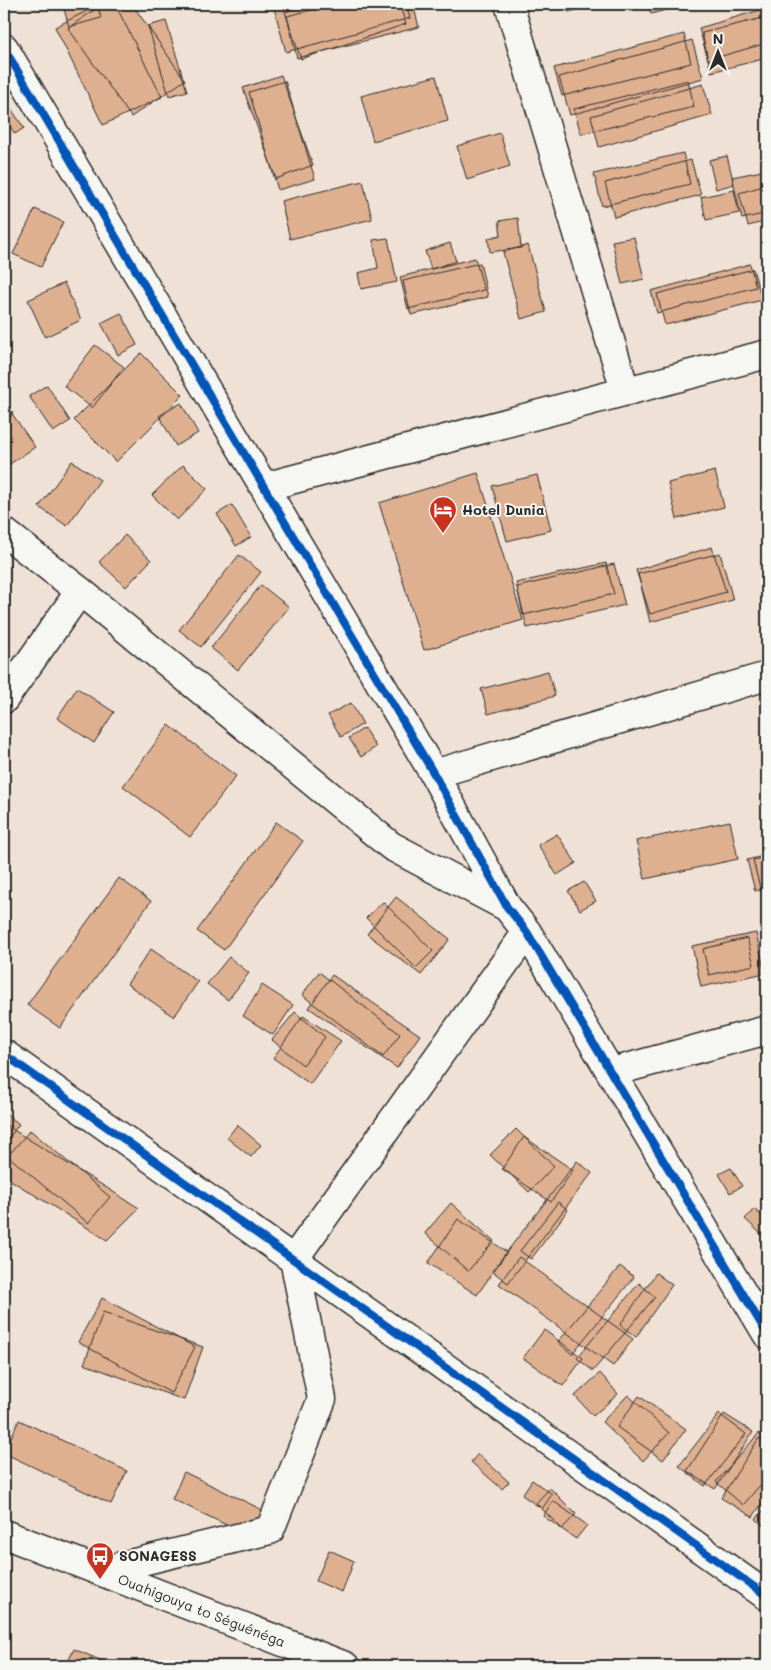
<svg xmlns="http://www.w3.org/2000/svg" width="771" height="1670" font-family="Mali,sans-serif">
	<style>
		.building { fill: #dfb090; stroke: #2b2b2b }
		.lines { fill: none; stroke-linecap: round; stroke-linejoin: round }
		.minor-casing { stroke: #2b2b2b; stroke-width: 31 }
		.major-casing { stroke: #2b2b2b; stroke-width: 31 }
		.minor { stroke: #f6f6f2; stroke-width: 28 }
		.major { stroke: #f6f6f2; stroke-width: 28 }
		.cycleway-casing { stroke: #f6f6f2; stroke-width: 11 }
		.cycleway { stroke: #0057b8; stroke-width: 8 }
		.labels { text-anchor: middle; stroke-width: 4; stroke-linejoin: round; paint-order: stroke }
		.poi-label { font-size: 14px; font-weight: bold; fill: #2b2b2b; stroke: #f6f6f2; text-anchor: start }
		.street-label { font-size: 14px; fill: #2b2b2b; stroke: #f6f6f2 }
	</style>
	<rect width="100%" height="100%" fill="#efe1d5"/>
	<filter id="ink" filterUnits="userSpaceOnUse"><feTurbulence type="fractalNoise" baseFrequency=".02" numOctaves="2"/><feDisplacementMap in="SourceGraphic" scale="10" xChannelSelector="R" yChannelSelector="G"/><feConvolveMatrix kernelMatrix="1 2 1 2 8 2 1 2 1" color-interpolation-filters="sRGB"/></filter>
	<g filter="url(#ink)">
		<path class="building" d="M 83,4 L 97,4 L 101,18 L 69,27 L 64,9 Z
			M 101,4 L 115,4 L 162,97 L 103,125 L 55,27 Z
			M 103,4 L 132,4 L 185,80 L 131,117 L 68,28 Z
			M 288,4 L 406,4 L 410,18 L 286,52 L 274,8 Z
			M 309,4 L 399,4 L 406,24 L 301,59 L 285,12 Z
			M 336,4 L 413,4 L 419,27 L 297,58 L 287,16 Z
			M 566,4 L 601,4 L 568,12 Z
			M 648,4 L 680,4 L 681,6 L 651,14 Z
			M 767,8 L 767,43 L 708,60 L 699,28 Z
			M 767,17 L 767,58 L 711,72 L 702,33 Z
			M 166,21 L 187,91 L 169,96 L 148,26 Z
			M 684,34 L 691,63 L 562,96 L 554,68 Z
			M 692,40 L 703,78 L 570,115 L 559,77 Z
			M 281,75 L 313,165 L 276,179 L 243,88 Z
			M 436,76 L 448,121 L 373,141 L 361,96 Z
			M 688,80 L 694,107 L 581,134 L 574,109 Z
			M 285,81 L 315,179 L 278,190 L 249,92 Z
			M 703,84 L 712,115 L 599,147 L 591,116 Z
			M 10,107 L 24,128 L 15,134 L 4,117 L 4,111 Z
			M 500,133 L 510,166 L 467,180 L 457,146 Z
			M 683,153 L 690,184 L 602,206 L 594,174 Z
			M 727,156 L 734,184 L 716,189 L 709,160 Z
			M 691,160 L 701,195 L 614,217 L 605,183 Z
			M 767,170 L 767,213 L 742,219 L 732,177 Z
			M 363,181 L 372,219 L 290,239 L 281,201 Z
			M 767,185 L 767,221 L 748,226 L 739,193 Z
			M 734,190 L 739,213 L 706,220 L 701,197 Z
			M 35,209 L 63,222 L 41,267 L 13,254 Z
			M 518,218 L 521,248 L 490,252 L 488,238 L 501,235 L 499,221 Z
			M 634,237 L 644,279 L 622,284 L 612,241 Z
			M 388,238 L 397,282 L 361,289 L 358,273 L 378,268 L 373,240 Z
			M 450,243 L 456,261 L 431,269 L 425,251 Z
			M 528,245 L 546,312 L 521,319 L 503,252 Z
			M 475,258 L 484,290 L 408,309 L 400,277 Z
			M 480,263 L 488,297 L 411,315 L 403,281 Z
			M 750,264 L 756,287 L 657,313 L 651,291 Z
			M 753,269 L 762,300 L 665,325 L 657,294 Z
			M 64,283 L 81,320 L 45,337 L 28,300 Z
			M 121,313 L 137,345 L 118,355 L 101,323 Z
			M 95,345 L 124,367 L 92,408 L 64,386 Z
			M 141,353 L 183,395 L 116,462 L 74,420 Z
			M 47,385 L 70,421 L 53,432 L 29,396 Z
			M 4,402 L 35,447 L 4,468 Z
			M 181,403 L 198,433 L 176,446 L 159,416 Z
			M 4,407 L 13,412 L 4,429 Z
			M 72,461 L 100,480 L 67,526 L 39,507 Z
			M 183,465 L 207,489 L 177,520 L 152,495 Z
			M 715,471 L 724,507 L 677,519 L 668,483 Z
			M 478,473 L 523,620 L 424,650 L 379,503 Z
			M 537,475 L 551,530 L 507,541 L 492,486 Z
			M 232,505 L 251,537 L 236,546 L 217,514 Z
			M 125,535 L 151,560 L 126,587 L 99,562 Z
			M 712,547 L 726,592 L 650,614 L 636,570 Z
			M 720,553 L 733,600 L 650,622 L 638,574 Z
			M 239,555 L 261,572 L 201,647 L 179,630 Z
			M 606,563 L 614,594 L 523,615 L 516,583 Z
			M 614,564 L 625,605 L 527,628 L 517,587 Z
			M 261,585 L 289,607 L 238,670 L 211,648 Z
			M 548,671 L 555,696 L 488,714 L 481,689 Z
			M 77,688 L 114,712 L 94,743 L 57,718 Z
			M 351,703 L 363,724 L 341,737 L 328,715 Z
			M 169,725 L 236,776 L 190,837 L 123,786 Z
			M 364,728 L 376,747 L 361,757 L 349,738 Z
			M 730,821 L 738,859 L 645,879 L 636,841 Z
			M 276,822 L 303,841 L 224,950 L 197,931 Z
			M 557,834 L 576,863 L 557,875 L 538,845 Z
			M 767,855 L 767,888 L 755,891 L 747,860 Z
			M 767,857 L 767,890 L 761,892 L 753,860 Z
			M 119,878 L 151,901 L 60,1028 L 27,1005 Z
			M 584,882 L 596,901 L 580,910 L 568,891 Z
			M 396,897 L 450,939 L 421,975 L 367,934 Z
			M 383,902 L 433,951 L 416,968 L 366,918 Z
			M 756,933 L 765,973 L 701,987 L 692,946 Z
			M 747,938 L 754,965 L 709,975 L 703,949 Z
			M 151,949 L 198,982 L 174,1017 L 127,984 Z
			M 229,957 L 249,973 L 228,1000 L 207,984 Z
			M 319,972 L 400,1034 L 383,1057 L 302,995 Z
			M 332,975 L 420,1035 L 397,1068 L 309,1008 Z
			M 262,985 L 293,1005 L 273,1035 L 243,1016 Z
			M 295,1012 L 325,1037 L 303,1065 L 272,1040 Z
			M 303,1016 L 341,1041 L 310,1084 L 273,1058 Z
			M 4,1112 L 19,1124 L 6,1142 L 4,1140 Z
			M 4,1124 L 139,1208 L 107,1240 L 4,1176 Z
			M 237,1125 L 261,1145 L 251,1157 L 227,1138 Z
			M 516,1129 L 554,1166 L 529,1192 L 490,1155 Z
			M 30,1130 L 110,1197 L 88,1223 L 8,1156 Z
			M 524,1137 L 573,1170 L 551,1202 L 502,1169 Z
			M 577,1161 L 592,1173 L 508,1283 L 492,1271 Z
			M 731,1168 L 742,1186 L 730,1193 L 719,1174 Z
			M 558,1202 L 568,1210 L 531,1259 L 520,1251 Z
			M 451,1203 L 494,1241 L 468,1271 L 425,1233 Z
			M 754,1209 L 767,1220 L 767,1227 L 761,1234 L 745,1219 Z
			M 458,1219 L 507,1252 L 477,1295 L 428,1263 Z
			M 519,1257 L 633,1339 L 613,1366 L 499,1284 Z
			M 620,1266 L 634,1277 L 572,1354 L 558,1342 Z
			M 656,1273 L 672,1285 L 636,1337 L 620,1325 Z
			M 639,1283 L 655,1297 L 593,1371 L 577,1358 Z
			M 102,1298 L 195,1347 L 171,1393 L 78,1342 Z
			M 103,1312 L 203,1347 L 184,1400 L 84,1364 Z
			M 544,1330 L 583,1358 L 563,1386 L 523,1358 Z
			M 600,1373 L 618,1394 L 593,1416 L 575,1396 Z
			M 628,1395 L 669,1433 L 643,1461 L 602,1422 Z
			M 639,1396 L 686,1429 L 663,1460 L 617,1427 Z
			M 719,1414 L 746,1434 L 705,1486 L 679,1466 Z
			M 724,1414 L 753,1432 L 715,1489 L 687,1471 Z
			M 19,1420 L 127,1471 L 111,1504 L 4,1453 Z
			M 759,1433 L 767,1441 L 767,1477 L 743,1505 L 716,1482 Z
			M 759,1438 L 767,1443 L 767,1495 L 753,1517 L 721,1498 Z
			M 478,1454 L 509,1482 L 502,1489 L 471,1462 Z
			M 184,1472 L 273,1515 L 260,1541 L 172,1499 Z
			M 532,1480 L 552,1494 L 542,1509 L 522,1495 Z
			M 550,1488 L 576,1514 L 562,1529 L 536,1503 Z
			M 553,1501 L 587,1525 L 576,1539 L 543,1516 Z
			M 766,1507 L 767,1508 L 767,1529 L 756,1519 Z
			M 329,1550 L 354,1561 L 342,1592 L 316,1581 Z
			M 74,1649 L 114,1666 L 66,1666 Z"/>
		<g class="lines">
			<g class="minor-casing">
				<path id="minor" d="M 509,4 L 625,390
					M 4,48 L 434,774 L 507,907 L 527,932 L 767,1334
					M 264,487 L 767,354
					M 4,532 L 80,591 L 391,846 L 507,907
					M 4,699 L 80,591
					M 434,774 L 767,676
					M 4,1054 L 767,1596
					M 612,1072 L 767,1030
					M 101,1571 L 270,1530 L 322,1399 L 294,1259 L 527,932"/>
			</g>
			<g class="major-casing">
				<g id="major">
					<path id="s1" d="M 4,1534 L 345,1666"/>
				</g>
			</g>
			<use href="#minor" class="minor"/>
			<use href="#major" class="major"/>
			<g class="cycleway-casing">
				<path id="cycleway" d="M 4,48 L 434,774 L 507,907 L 527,932 L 767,1334
					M 4,1054 L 767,1596"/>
			</g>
			<use href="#cycleway" class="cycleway"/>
		</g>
	</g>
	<defs>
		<g id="hotel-pin" transform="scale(1.4375)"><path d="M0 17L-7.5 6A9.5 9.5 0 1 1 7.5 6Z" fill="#c8321e" stroke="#f6f6f2"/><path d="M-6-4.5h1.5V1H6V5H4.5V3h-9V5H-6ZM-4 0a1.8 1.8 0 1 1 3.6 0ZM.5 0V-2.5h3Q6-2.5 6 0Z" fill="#fff"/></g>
		<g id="bus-pin" transform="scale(1.4375)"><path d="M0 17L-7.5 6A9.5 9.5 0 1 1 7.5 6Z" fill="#c8321e" stroke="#f6f6f2"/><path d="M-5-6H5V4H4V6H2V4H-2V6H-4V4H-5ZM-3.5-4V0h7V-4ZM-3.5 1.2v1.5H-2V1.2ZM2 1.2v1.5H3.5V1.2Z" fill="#fff"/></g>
	</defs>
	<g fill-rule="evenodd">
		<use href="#hotel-pin" x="443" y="510"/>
		<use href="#bus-pin" x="100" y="1556"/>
	</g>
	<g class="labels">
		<g class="poi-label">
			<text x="462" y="515">Hotel Dunia</text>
			<text x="119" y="1561">SONAGESS</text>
		</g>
		<g class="street-label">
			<text dy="5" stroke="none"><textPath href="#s1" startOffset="212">Ouahigouya to Séguénéga</textPath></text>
		</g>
	</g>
	<rect width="771" height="1670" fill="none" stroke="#f6f6f2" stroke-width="20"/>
	<rect x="10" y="10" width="751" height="1650" fill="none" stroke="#2b2b2b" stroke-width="2" filter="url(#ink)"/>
	<g transform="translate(718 52)" stroke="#f6f6f2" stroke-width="4" paint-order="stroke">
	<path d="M0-4L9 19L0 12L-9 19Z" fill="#2b2b2b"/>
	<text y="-8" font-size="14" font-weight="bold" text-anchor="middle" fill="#2b2b2b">N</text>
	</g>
</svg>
